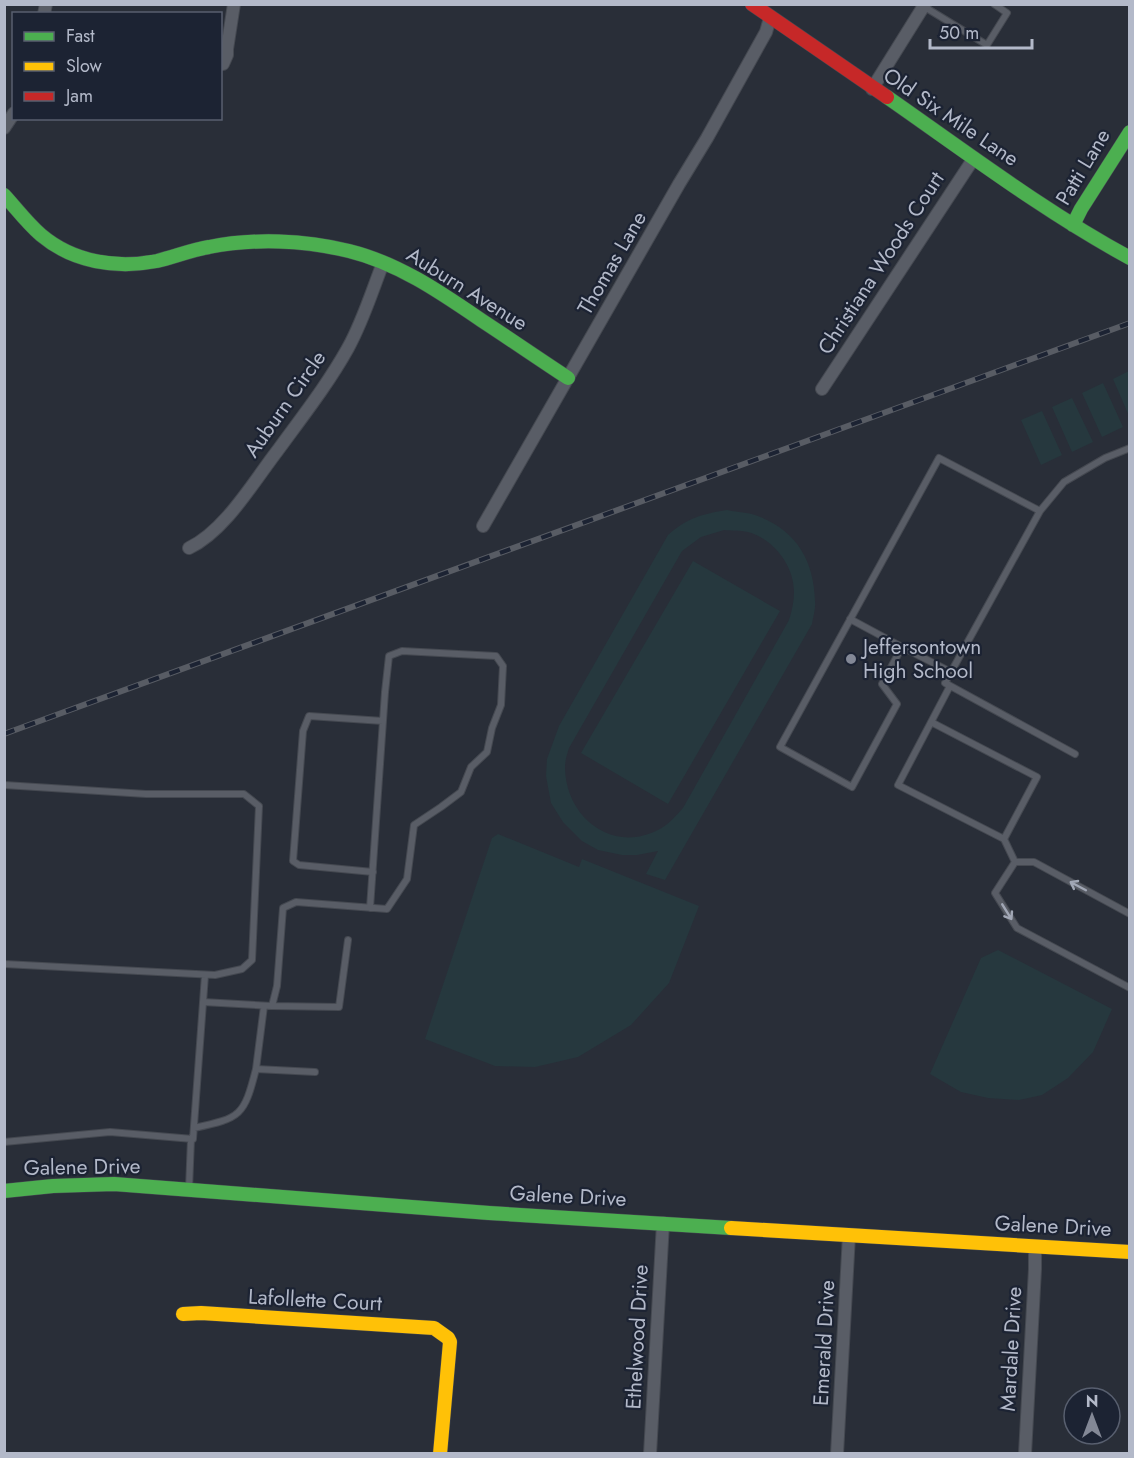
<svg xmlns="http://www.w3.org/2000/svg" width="1134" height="1458" font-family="Jost,sans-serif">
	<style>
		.pitch { fill: #26383e; fill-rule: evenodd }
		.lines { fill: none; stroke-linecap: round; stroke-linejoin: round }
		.lane-casing { stroke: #454951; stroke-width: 8 }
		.street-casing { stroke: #454951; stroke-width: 14 }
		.fast-casing { stroke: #454951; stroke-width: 15 }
		.slow-casing { stroke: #454951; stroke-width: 15 }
		.jam-casing { stroke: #454951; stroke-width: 15 }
		.lane { stroke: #595d66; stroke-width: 6 }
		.street { stroke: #595d66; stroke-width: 12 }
		.fast { stroke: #4caf50; stroke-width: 14 }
		.slow { stroke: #ffc107; stroke-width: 14 }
		.jam { stroke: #c62828; stroke-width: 14 }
		.rail-casing { stroke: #585c64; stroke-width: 6 }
		.rail { stroke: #1c2333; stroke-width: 4; stroke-dasharray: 11; stroke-linecap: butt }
		.oneway { stroke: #a1a7b5 }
		.poi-dot { fill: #838896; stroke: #1c2333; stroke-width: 2 }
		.labels { text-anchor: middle; stroke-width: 4.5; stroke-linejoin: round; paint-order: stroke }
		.street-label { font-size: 21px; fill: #b3b9c9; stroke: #1c2333 }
		.poi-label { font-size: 21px; fill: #b3b9c9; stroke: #1c2333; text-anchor: start }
	</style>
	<rect width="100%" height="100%" fill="#292e38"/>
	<path class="pitch" d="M 1129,371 L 1129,416 L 1113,379 Z
		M 1103,383 L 1123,427 L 1102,437 L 1082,393 Z
		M 1072,398 L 1093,442 L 1072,452 L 1052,407 Z
		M 1042,411 L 1062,455 L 1041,465 L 1021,420 Z
		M 727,510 C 736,512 746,512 755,515 C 795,529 814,559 815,601 C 816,608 813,617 812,624 L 665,880 L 646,874 L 658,851 L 637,855 L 622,855 L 598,850 L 582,841 L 563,822 L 551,803 L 546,776 L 547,759 L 559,726 L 668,535 C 687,518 702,514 727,510 ZM 724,530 C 731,531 740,530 748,532 C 773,539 794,565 794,592 C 794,601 792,611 789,620 L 683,808 C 675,817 668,825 658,830 C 611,854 565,816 565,767 C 565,761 567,754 569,748 L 682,551 L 701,537 Z
		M 693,561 L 780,611 L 668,804 L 581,753 Z
		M 498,834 L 579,867 L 582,859 L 699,906 L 669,983 L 631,1025 L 578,1057 L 535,1067 L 495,1066 L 425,1039 L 492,838 Z
		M 998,950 L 1112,1009 L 1093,1052 L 1068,1078 L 1042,1095 L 1019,1100 L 988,1098 L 961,1092 L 930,1074 L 981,958 Z"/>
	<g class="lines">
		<g class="lane-casing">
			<path id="lane" d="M 923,6 L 987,45 L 1007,13 L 994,4
				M 850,619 L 902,647
				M 951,672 L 902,647 L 882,684 L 897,704 L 852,787 L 780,747 L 939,458 L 1040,511
				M 950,686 L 898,785 L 1004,839 L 1015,862
				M 931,722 L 1037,777 L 1004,839
				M 1075,754 L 945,683 L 1040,511 L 1064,482 L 1105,458 L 1130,448
				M 4,785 L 146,794 L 244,794 L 259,806 L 252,960 L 242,969 L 215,975 L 4,964
				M 1015,862 L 995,893 L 1017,928 L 1130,988
				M 1015,862 L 1034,862 L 1130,914
				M 373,872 L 299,865 L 293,861 L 303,731 L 309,716 L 383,721
				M 203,1002 L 272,1006 L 277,986 L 283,908 L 296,902 L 387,909 L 407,879 L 414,825 L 441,807 L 461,792 L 471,767 L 487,752 L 492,728 L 501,705 L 503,666 L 496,656 L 402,651 L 389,656 L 385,692 L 370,908
				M 264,1006 L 256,1069 L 315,1072
				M 272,1006 L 339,1007 L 348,940
				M 194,1128 C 241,1118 244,1116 256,1069
				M 4,1142 L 110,1132 L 193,1139 L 205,975
				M 189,1189 L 191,1139"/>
		</g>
		<g class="street-casing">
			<path id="street" d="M 44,14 L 46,4
				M 223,64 L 227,55 L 227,49 L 234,4
				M 872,89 L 925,4
				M 4,128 L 14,113
				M 822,389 L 974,158
				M 483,526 L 679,184 L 707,138 L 766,32 L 770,18
				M 189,548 C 225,531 254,481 278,450 C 302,417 328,384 348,348 C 363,321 372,291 383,263
				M 650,1454 L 663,1223
				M 837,1454 L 849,1235
				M 1025,1454 L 1035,1269 L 1035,1246"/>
		</g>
		<g class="fast-casing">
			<path id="fast" d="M 887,97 C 966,152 1045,212 1130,258
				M 4,195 C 16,208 27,223 41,235 C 73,262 116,269 157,261 C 174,257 191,250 209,247 C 254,238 304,240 349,251 C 398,263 440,292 481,320 C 510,339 539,359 568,378
				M 1073,225 L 1081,209 L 1130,132
				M 4,1191 L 53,1186 L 114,1184 L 489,1213 L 731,1228"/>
		</g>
		<g class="slow-casing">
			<path id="slow" d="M 731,1228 L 1130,1252
				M 183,1314 L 201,1313 L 434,1328 L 448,1338 L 450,1342 L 440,1454"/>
		</g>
		<g class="jam-casing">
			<path id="jam" d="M 752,4 L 887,97"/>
		</g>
		<use href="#lane" class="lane"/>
		<use href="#street" class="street"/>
		<use href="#fast" class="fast"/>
		<use href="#slow" class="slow"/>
		<use href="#jam" class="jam"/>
		<g class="rail-casing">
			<path id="rail" d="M 4,734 L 1130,323"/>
		</g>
		<use href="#rail" class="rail"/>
	</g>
	<defs><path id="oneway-shaft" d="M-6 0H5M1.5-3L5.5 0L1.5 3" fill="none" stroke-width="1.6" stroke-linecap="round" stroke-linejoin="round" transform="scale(1.5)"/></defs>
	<g class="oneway">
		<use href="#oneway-shaft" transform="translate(1078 886) rotate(-152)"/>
		<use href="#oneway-shaft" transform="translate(1007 912) rotate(58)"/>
	</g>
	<circle class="poi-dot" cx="851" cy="659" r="6"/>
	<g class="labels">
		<g class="street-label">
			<text transform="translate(951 117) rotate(34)" y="7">Old Six Mile Lane</text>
			<text transform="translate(1083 167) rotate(-59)" y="7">Patti Lane</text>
			<text transform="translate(612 263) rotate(-60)" y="7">Thomas Lane</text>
			<text transform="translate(881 263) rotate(-57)" y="7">Christiana Woods Court</text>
			<text transform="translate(467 289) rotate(32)" y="7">Auburn Avenue</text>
			<text transform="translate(285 404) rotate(-55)" y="7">Auburn Circle</text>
			<text transform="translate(82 1167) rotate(-1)" y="7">Galene Drive</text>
			<text transform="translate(568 1196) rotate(3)" y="7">Galene Drive</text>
			<text transform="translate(1053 1226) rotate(3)" y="7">Galene Drive</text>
			<text transform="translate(315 1300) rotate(3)" y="7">Lafollette Court</text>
			<text transform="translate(637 1337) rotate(-87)" y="7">Ethelwood Drive</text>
			<text transform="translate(824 1343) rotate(-87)" y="7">Emerald Drive</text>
			<text transform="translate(1011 1349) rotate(-87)" y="7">Mardale Drive</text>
		</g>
		<g class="poi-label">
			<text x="863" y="654">Jeffersontown<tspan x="863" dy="24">High School</tspan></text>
		</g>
	</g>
	<rect width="1134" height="1458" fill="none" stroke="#b3b9c9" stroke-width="12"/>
	<rect x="12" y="12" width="210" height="108" fill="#1c2333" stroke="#585f6f" stroke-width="1.5"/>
	<rect x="24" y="32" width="30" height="9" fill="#4caf50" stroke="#585f6f" stroke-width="1.5"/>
	<text x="66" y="42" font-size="18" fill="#b3b9c9">Fast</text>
	<rect x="24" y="62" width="30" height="9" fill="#ffc107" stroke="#585f6f" stroke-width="1.5"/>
	<text x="66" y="72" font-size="18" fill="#b3b9c9">Slow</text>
	<rect x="24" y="92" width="30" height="9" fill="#c62828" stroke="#585f6f" stroke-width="1.5"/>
	<text x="66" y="102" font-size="18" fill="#b3b9c9">Jam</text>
	<g transform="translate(1092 1416)"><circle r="28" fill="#1c2333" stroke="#585f6f" stroke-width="1.5"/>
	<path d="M0-4.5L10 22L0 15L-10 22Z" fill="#838896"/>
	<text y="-9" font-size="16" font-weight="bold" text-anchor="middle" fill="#b3b9c9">N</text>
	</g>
	<path d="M930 39v9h102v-9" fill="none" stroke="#b3b9c9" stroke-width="3"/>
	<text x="939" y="39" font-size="18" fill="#b3b9c9" stroke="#1c2333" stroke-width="4.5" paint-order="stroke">50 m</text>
</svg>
